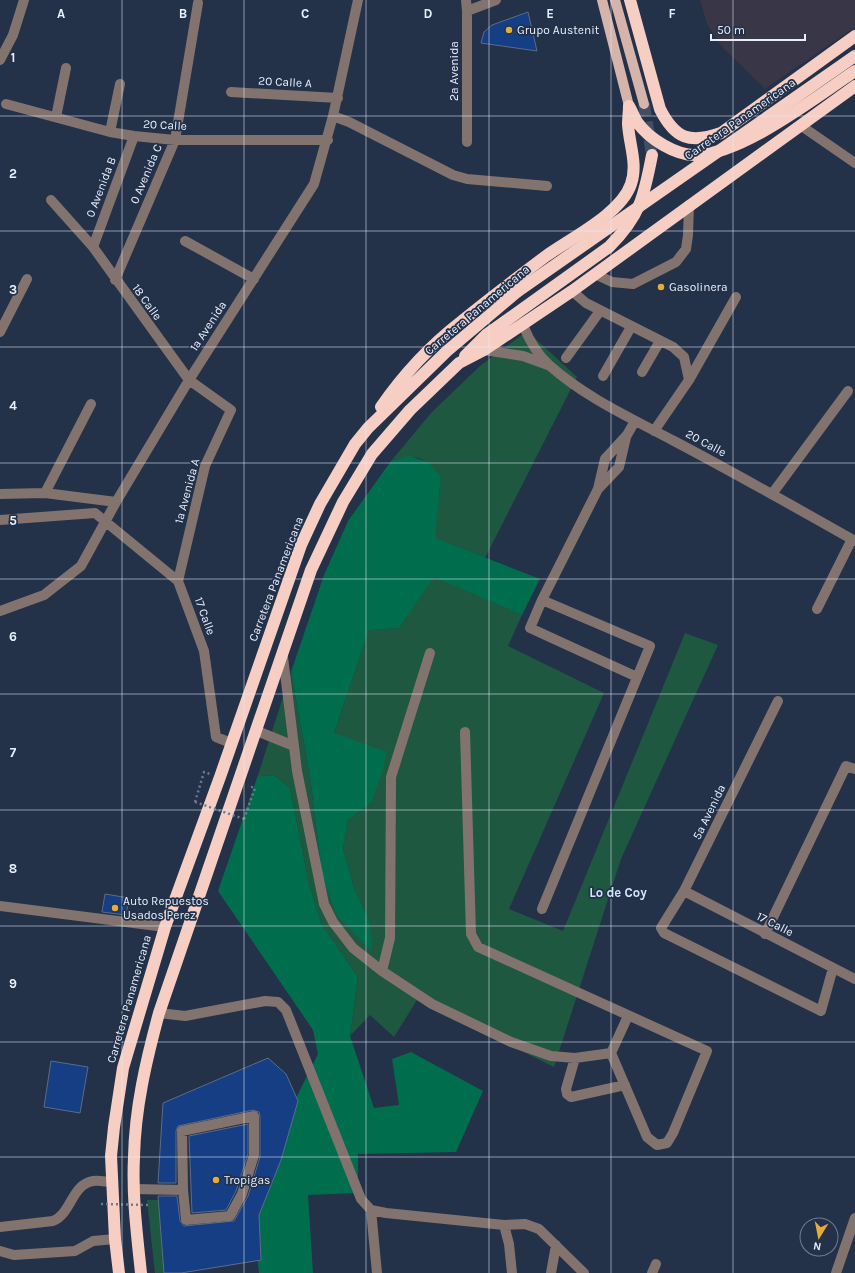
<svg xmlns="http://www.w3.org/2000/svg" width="855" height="1273" font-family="Karla,sans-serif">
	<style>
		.medical { fill: #393647 }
		.green { fill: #1e5841 }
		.forest { fill: #006e4d }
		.building { fill: #153e85; stroke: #5b6c87 }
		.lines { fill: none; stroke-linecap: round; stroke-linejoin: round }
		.highway-tunnel { stroke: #414e64; stroke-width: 12; stroke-dasharray: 12 6; stroke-linecap: butt }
		.path { stroke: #6f7a8e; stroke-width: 2.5; stroke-dasharray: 2 3; stroke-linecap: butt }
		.minor { stroke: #83736e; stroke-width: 10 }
		.major { stroke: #d5b4ab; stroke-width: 10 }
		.highway { stroke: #f6cec3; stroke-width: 12 }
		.path-bridge { stroke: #6f7a8e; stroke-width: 2.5; stroke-dasharray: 2 3; stroke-linecap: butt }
		.highway-bridge { stroke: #f6cec3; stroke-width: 12 }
		.grid { fill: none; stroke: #e8effc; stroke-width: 1; stroke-opacity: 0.55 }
		.poi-dot { fill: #e7ac36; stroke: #233149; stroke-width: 1.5 }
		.labels { text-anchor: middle; stroke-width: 3.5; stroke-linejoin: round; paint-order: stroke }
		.poi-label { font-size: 12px; fill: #e8effc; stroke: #233149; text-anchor: start }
		.street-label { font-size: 12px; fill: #e8effc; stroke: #233149 }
		.neighbourhood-label { font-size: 13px; font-weight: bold; fill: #d6e5ff; stroke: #233149 }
		.grid-label { font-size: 13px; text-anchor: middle; font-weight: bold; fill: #e8effc; stroke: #233149; stroke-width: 3.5; stroke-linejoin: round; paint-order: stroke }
	</style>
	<rect width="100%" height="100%" fill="#233149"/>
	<path class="medical" d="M 700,0 L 855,0 L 855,27 L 765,89 L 721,46 L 707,24 Z"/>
	<path class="green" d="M 527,331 L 577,377 L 485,558 L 434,538 L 441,476 C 423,456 417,454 391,461 L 432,412 L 480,366 Z
		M 434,576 L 522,615 L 508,646 L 604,693 L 509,909 L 563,931 L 685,633 L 718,645 L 621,859 L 554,1067 L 417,1000 L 394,1037 L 370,1015 L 350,1036 L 358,977 L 322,925 L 309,884 L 290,788 L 275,776 L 258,775 L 291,672 L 310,776 L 322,875 L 370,922 L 354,888 L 343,848 L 348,820 L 371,803 L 334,733 L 369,630 L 399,628 Z
		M 147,1200 L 164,1200 L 175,1273 L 155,1273 Z"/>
	<path class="forest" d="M 409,456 L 428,462 L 441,476 L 435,538 L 540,579 L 522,615 L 434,577 L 399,628 L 369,630 L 334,733 L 387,752 L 382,772 L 371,803 L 348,820 L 343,848 L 354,888 L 370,922 L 372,951 L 337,916 L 322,875 L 310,776 L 291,672 L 324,575 L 348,521 L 391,461 Z
		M 258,775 L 275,776 L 290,788 L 309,884 L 322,925 L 358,977 L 350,1036 L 374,1108 L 399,1105 L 392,1059 L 411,1052 L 483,1091 L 456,1152 L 358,1154 L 358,1193 L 308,1195 L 313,1273 L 259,1273 L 250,1190 L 318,1054 L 313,1030 L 218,891 Z"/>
	<path class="building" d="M 528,12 L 537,51 L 481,43 L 484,32 L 492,25 Z
		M 105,894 L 129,898 L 126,915 L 102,912 Z
		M 268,1058 L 286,1074 L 298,1101 L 281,1160 L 259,1215 L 261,1260 L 181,1273 L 164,1273 L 158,1196 L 177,1196 L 180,1221 L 184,1226 L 234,1221 L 248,1196 L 260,1157 L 260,1116 L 259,1112 L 253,1110 L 178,1126 L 176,1131 L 176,1183 L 158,1183 L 163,1103 Z
		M 51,1061 L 88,1067 L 80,1113 L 44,1107 Z
		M 248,1124 L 248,1154 L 236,1191 L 226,1210 L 192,1213 L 189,1136 Z"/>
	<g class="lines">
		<path class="highway-tunnel" d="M 644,104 L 652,155"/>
		<path class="path" d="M 195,802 L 204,772 L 210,774
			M 244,819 L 255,788 L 248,786"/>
		<path class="minor" d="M 466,0 L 467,11 L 467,142
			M 467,11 L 496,0
			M 0,60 L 13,35 L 24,0
			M 231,92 L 338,98
			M 6,104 L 110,132 L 134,136 L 175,140 L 328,140
			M 333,116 L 349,122 L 453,175 L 467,179 L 547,186
			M 56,117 L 66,68
			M 800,125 L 855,163
			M 110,132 L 120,84
			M 51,200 L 93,247 L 189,380 L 231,410 L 205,466 L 178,581
			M 185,241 L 254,279
			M 93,247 L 134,136
			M 595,274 L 612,282 L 633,284 L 676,262 L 686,249 L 688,235 L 689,205
			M 115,280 L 175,140 L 198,3
			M 572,291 L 586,303 L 673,347 L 684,357 L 689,380 L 654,431
			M 523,325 C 529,340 537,354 549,365 C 586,398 631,418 674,441 C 735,473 795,507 855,541
			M 0,332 L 27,279
			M 484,350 L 523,356 L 548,365
			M 566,358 L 600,311
			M 642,372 L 660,341
			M 603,376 L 631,327
			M 689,380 L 736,297
			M 635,421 L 627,435 L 605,459 L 598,489 L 542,600 L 530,628 L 637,677
			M 599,488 L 619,467 L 626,437
			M 45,493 L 91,404
			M 0,494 L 45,493 L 116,502
			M 772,494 L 848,391
			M 0,520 L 95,513 L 178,581 L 204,651 L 216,737 L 231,743
			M 542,600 L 650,646 L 542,909
			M 817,609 L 852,539
			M 0,611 L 44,595 L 81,566 L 116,502 L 189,380 L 314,184 L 333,116 L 358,0
			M 283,657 L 297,771 L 324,904 L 333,922 L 353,948 L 382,971 L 432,1004 L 511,1042 L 551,1056 L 575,1058 L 611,1053
			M 778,701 L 684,891 L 661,928 L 664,933 L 821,1011 L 833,968
			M 257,731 L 294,746
			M 465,732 L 471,934 L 478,947 L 707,1051 L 673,1133 L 667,1143 L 657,1145 L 647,1137 L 611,1053 L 628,1016
			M 684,891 L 855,979
			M 0,906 L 165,927
			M 765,934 L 846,766 L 855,769
			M 382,971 L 390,938 L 391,777 L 430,653
			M 159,1013 L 185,1016 L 265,1001 L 278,1002 L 286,1010 L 361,1199 L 371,1210 L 386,1213 L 504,1225 L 525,1224 L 539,1229 L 584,1273
			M 575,1058 L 566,1089 L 567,1094 L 571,1097 L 625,1085
			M 254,1116 L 254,1155 L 242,1194 L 230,1216 L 186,1220 L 183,1190 L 182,1131 Z
			M 134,1189 L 183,1190
			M 371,1210 L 377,1273
			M 504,1225 L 509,1244 L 512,1273
			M 0,1227 L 53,1221 C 72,1213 71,1185 93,1181 C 99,1180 107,1182 112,1182
			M 0,1251 L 14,1255 L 75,1251 L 93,1241 L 115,1239
			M 551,1273 L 556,1245
			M 652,1273 L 656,1264
			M 836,1273 L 855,1218"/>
		<path class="major" d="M 602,0 L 629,106
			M 615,0 L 644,104"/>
		<path class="highway" d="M 630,0 L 660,109 C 675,139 690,144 721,133 L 855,36
			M 629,106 C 632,111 634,117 637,122 C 649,139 676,156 697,155 C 744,153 816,97 855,71
			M 465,356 L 486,335 L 609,247 C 640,216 644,197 652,155
			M 381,407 C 403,375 431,345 462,321 C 489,299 518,277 546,256 C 571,238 621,214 631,184 C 638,164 629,144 628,124 C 628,118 629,112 629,106
			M 119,1273 L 115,1239 L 111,1156 L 114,1127 L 123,1068 L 165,927 L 220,777 L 301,545 L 320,504 L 355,444 L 368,428 L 447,351 L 518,291
			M 141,1273 C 137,1235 132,1196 134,1157 C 135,1108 146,1061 159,1013 L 311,570 L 343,502 L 372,454 L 410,410 L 459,363 L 484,350 L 572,291 L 855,86"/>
		<path class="path-bridge" d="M 195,802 L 244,819
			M 101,1204 L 148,1205"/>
		<path class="highway-bridge" d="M 518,291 L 855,56"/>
	</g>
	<path class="grid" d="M 122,0 L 122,1273M 244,0 L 244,1273M 366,0 L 366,1273M 489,0 L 489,1273M 611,0 L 611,1273M 733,0 L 733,1273M 0,116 L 855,116M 0,231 L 855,231M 0,347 L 855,347M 0,463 L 855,463M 0,579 L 855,579M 0,694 L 855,694M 0,810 L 855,810M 0,926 L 855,926M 0,1042 L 855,1042M 0,1157 L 855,1157"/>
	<g class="poi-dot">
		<circle cx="509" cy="30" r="4"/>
		<circle cx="661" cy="287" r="4"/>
		<circle cx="115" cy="908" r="4"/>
		<circle cx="216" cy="1180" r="4"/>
	</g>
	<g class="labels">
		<g class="poi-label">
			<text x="517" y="34">Grupo Austenit</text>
			<text x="669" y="291">Gasolinera</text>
			<text x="123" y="905">Auto Repuestos<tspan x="123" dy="14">Usados Perez</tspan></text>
			<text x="224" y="1184">Tropigas</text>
		</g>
		<g class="street-label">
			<text transform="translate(454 71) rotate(-90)" y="4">2a Avenida</text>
			<text transform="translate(285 82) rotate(3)" y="4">20 Calle A</text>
			<text transform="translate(740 119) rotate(-35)" y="4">Carretera Panamericana</text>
			<text transform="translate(165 125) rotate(3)" y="4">20 Calle</text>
			<text transform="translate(146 174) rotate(-67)" y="4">0 Avenida C</text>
			<text transform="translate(101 187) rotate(-69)" y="4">0 Avenida B</text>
			<text transform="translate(147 302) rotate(54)" y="4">18 Calle</text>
			<text transform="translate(477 310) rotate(-40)" y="4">Carretera Panamericana</text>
			<text transform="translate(208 326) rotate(-57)" y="4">1a Avenida</text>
			<text transform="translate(706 443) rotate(28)" y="4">20 Calle</text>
			<text transform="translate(187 491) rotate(-75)" y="4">1a Avenida A</text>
			<text transform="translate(276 579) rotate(-69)" y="4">Carretera Panamericana</text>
			<text transform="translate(205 616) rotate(70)" y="4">17 Calle</text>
			<text transform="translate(709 812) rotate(-64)" y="4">5a Avenida</text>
			<text transform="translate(775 924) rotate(27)" y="4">17 Calle</text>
			<text transform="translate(129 999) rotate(-74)" y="4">Carretera Panamericana</text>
		</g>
		<g class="neighbourhood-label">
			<text x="618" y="897">Lo de Coy</text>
		</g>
	</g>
	<g class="grid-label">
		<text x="61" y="18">A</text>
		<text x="183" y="18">B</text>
		<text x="305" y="18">C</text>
		<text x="428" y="18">D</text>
		<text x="550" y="18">E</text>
		<text x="672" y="18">F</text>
		<text x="13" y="62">1</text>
		<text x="13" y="178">2</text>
		<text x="13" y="294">3</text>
		<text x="13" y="410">4</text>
		<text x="13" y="525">5</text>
		<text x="13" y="641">6</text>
		<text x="13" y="757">7</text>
		<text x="13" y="873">8</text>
		<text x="13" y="988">9</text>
	</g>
	<g transform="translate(819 1237) rotate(190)"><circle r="19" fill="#233149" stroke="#727d91"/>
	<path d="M0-3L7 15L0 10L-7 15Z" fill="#e7ac36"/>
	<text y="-6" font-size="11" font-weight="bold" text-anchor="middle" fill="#e8effc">N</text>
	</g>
	<path d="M711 34v6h94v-6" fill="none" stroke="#e8effc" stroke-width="2"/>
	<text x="717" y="34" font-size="12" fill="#e8effc" stroke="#233149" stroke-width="3" paint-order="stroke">50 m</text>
</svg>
